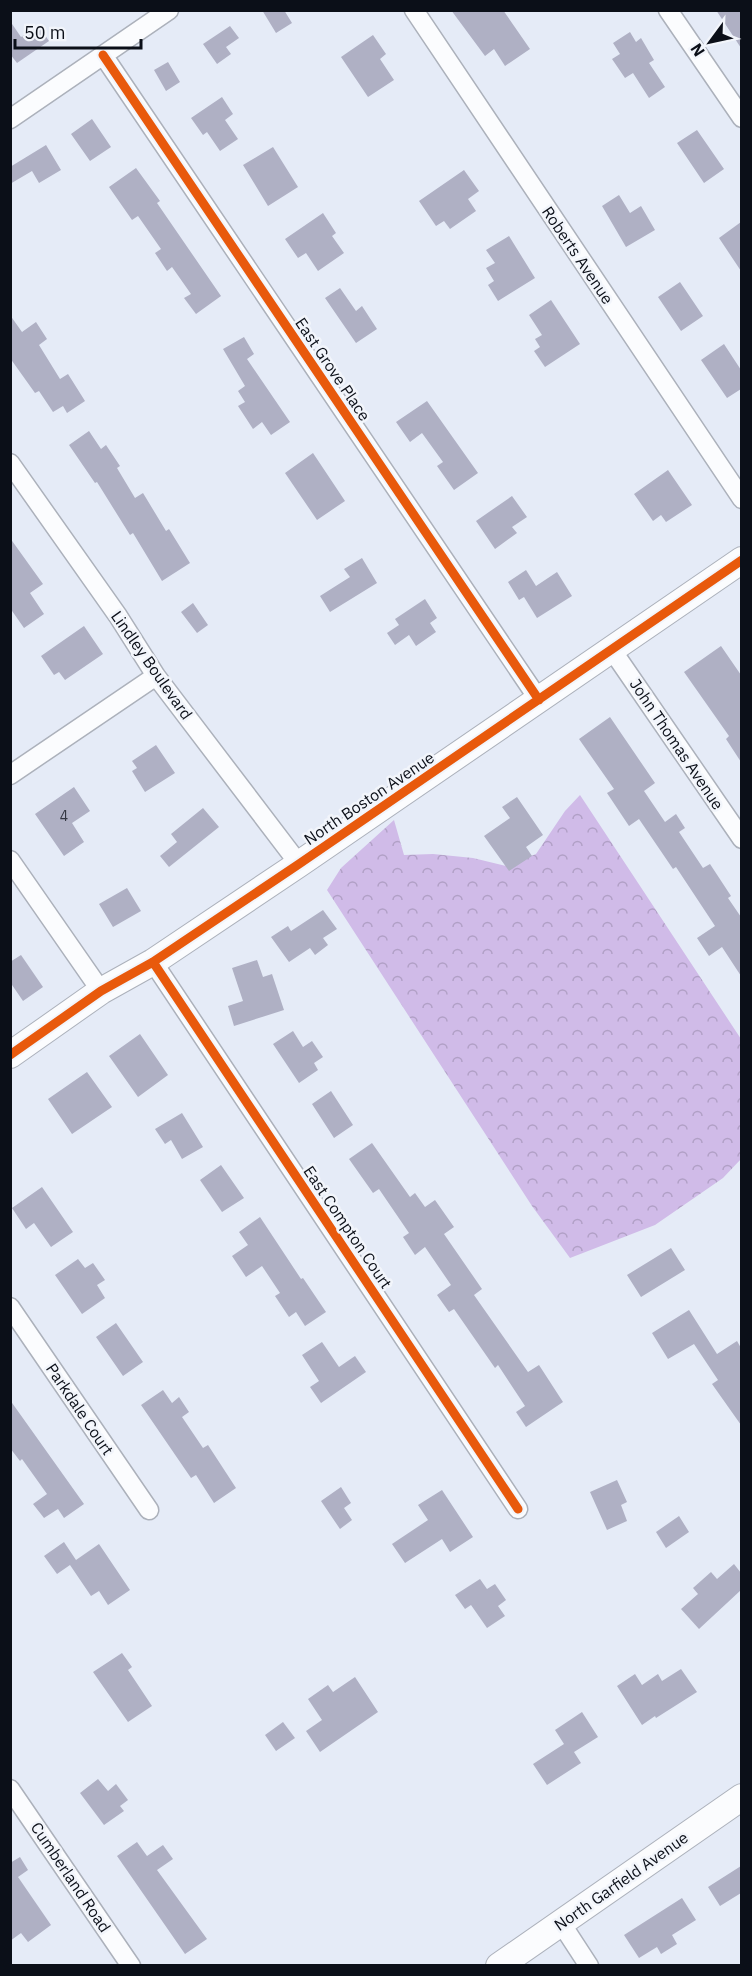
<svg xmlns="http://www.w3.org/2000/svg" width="752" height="1976" font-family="'IBM Plex Sans',sans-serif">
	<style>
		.forest { fill: url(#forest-crowns) }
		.building { fill: #afb0c4 }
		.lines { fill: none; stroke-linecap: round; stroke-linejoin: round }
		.street-casing { stroke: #acb1bb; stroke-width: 21 }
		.secondary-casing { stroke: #acb1bb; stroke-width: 28 }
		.street { stroke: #fbfcfe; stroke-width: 18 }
		.secondary { stroke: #fbfcfe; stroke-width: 26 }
		.cycleway-casing { stroke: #f2f5fb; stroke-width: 13 }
		.cycleway { stroke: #e8590c; stroke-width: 9 }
		.labels { text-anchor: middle; stroke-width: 5; stroke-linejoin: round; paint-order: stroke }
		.number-label { font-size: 14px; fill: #343743 }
		.street-label { font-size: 16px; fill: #0b0f18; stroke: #f2f5fb }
	</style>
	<defs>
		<pattern id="forest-crowns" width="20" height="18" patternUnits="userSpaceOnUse" patternTransform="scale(1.5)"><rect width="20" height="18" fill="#d0bbe8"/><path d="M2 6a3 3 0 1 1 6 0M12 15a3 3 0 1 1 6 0" fill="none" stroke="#b1a0c6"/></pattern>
	</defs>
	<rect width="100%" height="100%" fill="#e5ebf7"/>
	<path class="forest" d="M 580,795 L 741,1039 L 741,1159 L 723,1178 L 655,1225 L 570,1258 L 532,1206 L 327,890 L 341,868 L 394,820 L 404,855 L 433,854 L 473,858 L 506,866 L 536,854 L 565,811 Z"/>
	<path class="building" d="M 262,10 L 284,10 L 292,23 L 276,33 Z
		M 451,10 L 503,10 L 530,49 L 505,66 L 494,49 L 485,56 Z
		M 716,10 L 741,10 L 741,48 Z
		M 10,21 L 21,37 L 38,25 L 49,41 L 17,63 L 10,54 Z
		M 230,26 L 239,38 L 226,47 L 231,54 L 217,64 L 203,44 Z
		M 630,32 L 636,42 L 641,38 L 654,60 L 649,63 L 665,87 L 649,98 L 633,73 L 625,78 L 612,59 L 620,54 L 613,43 Z
		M 373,35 L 386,54 L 380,59 L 394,80 L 368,97 L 341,57 Z
		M 168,62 L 180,82 L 166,91 L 154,70 Z
		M 222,97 L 233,114 L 225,120 L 238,139 L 220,151 L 207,132 L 203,135 L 191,118 Z
		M 92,119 L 111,147 L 90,161 L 71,134 Z
		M 697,130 L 724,169 L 704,183 L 677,143 Z
		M 46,145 L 61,170 L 39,183 L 32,171 L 10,184 L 10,167 Z
		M 273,147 L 298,187 L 268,206 L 243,165 Z
		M 136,168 L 160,201 L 157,203 L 221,296 L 196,314 L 184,298 L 191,294 L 172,267 L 167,271 L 155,253 L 161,249 L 138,216 L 132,220 L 109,187 Z
		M 464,170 L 479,191 L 468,199 L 476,211 L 450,229 L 444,221 L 436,226 L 419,201 Z
		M 619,195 L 630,213 L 641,206 L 655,230 L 626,247 L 602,206 Z
		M 323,213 L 336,233 L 332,236 L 344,253 L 318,271 L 306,253 L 298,258 L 285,239 Z
		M 741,222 L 741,271 L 719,238 Z
		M 509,236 L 535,278 L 498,301 L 488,285 L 494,281 L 486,268 L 495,263 L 486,250 Z
		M 680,282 L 703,316 L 681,331 L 658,297 Z
		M 340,288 L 356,311 L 362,306 L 377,329 L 356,343 L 325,298 Z
		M 551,300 L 580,344 L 545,367 L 534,351 L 540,347 L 535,339 L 542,335 L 529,315 Z
		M 10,315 L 22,332 L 36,322 L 47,339 L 39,345 L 60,379 L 68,374 L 85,401 L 67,413 L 63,406 L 53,412 L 39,391 L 35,393 L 10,358 Z
		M 244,337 L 254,354 L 247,359 L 290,422 L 271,435 L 262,422 L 253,429 L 238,406 L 245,402 L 238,391 L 245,386 L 223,349 Z
		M 724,344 L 741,370 L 741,389 L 727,398 L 701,360 Z
		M 427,401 L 478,473 L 454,490 L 437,466 L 443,462 L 422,433 L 410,442 L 396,422 Z
		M 89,431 L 101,449 L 106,445 L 120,466 L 117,468 L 135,498 L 143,493 L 166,531 L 169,529 L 190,563 L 162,581 L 133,533 L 130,535 L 97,482 L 95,483 L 69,445 Z
		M 313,453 L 345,501 L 317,520 L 285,473 Z
		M 668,470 L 692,505 L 666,522 L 661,515 L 653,521 L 634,494 Z
		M 512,496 L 527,517 L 512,527 L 517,533 L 495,549 L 476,521 Z
		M 10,538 L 43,584 L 30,593 L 44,614 L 24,628 L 10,608 Z
		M 362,558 L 377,583 L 330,612 L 320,596 L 350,577 L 344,569 Z
		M 526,570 L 536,586 L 557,572 L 572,596 L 537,618 L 524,597 L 519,600 L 508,582 Z
		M 425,599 L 437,618 L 430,623 L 436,632 L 416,646 L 409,635 L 395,645 L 387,633 L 399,625 L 395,619 Z
		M 193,603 L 208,625 L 197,633 L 181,612 Z
		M 84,626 L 103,654 L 65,680 L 59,672 L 54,675 L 41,656 Z
		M 721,646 L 741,675 L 741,762 L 726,739 L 729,736 L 684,672 Z
		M 610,717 L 655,783 L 644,791 L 665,822 L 676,814 L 685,828 L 679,832 L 703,868 L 710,864 L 731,896 L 728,898 L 741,917 L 741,976 L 722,947 L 709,956 L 697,938 L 715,926 L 676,867 L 673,869 L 639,819 L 629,826 L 607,793 L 614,789 L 579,739 Z
		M 156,745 L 175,773 L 145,792 L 132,771 L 137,768 L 132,761 Z
		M 74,787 L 90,811 L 72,823 L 84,842 L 64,856 L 35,814 Z
		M 517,797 L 543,835 L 526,847 L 532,856 L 509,871 L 484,836 L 510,818 L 502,807 Z
		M 203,808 L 219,827 L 169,867 L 160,856 L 177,842 L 171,834 Z
		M 127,888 L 141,911 L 113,927 L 99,904 Z
		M 323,910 L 337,929 L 323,938 L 328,945 L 315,955 L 310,948 L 289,962 L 271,937 L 288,926 L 291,931 Z
		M 21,955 L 43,987 L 23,1001 L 10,982 L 10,962 Z
		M 257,960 L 263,977 L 272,974 L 284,1010 L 234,1026 L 228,1006 L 243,1001 L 232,968 Z
		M 293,1031 L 303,1047 L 312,1041 L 323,1057 L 314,1063 L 318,1070 L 299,1083 L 273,1044 Z
		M 140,1034 L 168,1075 L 138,1097 L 109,1056 Z
		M 87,1072 L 112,1107 L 72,1134 L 48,1099 Z
		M 331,1091 L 353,1125 L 334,1138 L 312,1104 Z
		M 182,1113 L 203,1147 L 182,1159 L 171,1140 L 165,1144 L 155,1129 Z
		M 372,1143 L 410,1197 L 415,1193 L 425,1207 L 435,1200 L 454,1227 L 444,1234 L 482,1289 L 474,1295 L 528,1372 L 539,1365 L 563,1402 L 526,1427 L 516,1412 L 525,1406 L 498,1365 L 495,1368 L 454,1309 L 449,1312 L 437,1295 L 451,1285 L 425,1247 L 415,1255 L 403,1237 L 409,1233 L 379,1189 L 373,1193 L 349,1159 Z
		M 221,1165 L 244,1198 L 222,1212 L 200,1180 Z
		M 42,1187 L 73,1232 L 51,1247 L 34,1223 L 26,1229 L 12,1208 Z
		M 260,1217 L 301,1279 L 303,1278 L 326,1312 L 305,1326 L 296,1312 L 289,1317 L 275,1296 L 280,1293 L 262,1266 L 246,1277 L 232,1256 L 248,1245 L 239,1232 Z
		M 671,1248 L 685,1270 L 641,1297 L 627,1275 Z
		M 78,1259 L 85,1268 L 93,1263 L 105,1280 L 97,1285 L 105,1298 L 82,1314 L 55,1275 Z
		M 689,1310 L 717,1354 L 737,1341 L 741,1348 L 741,1425 L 712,1384 L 718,1380 L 694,1344 L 668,1359 L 652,1333 Z
		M 116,1323 L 143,1362 L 123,1376 L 96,1337 Z
		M 322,1342 L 339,1367 L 355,1356 L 366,1372 L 321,1403 L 310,1387 L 319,1381 L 302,1355 Z
		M 163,1390 L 172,1403 L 179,1397 L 189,1412 L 182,1417 L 203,1448 L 208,1445 L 236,1488 L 214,1503 L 196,1475 L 191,1478 L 141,1405 Z
		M 10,1400 L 84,1504 L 64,1518 L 58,1509 L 44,1518 L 33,1504 L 47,1494 L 22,1459 L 20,1461 L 10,1448 Z
		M 617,1480 L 627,1502 L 621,1505 L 627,1521 L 607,1530 L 590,1492 Z
		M 341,1487 L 351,1503 L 344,1508 L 352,1520 L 340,1529 L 321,1501 Z
		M 442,1490 L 473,1537 L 450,1552 L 442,1539 L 405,1563 L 392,1544 L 428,1520 L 418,1505 Z
		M 679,1516 L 689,1532 L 666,1548 L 656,1532 Z
		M 64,1542 L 76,1560 L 99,1544 L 130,1590 L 108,1605 L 99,1591 L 91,1596 L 70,1565 L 57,1574 L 44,1556 Z
		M 734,1564 L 741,1573 L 741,1590 L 699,1629 L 681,1609 L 698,1594 L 693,1588 L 711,1572 L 717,1579 Z
		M 480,1579 L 487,1589 L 495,1584 L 506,1600 L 498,1606 L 505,1616 L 487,1628 L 471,1605 L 465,1609 L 455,1595 Z
		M 122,1653 L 132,1667 L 128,1670 L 152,1706 L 128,1722 L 93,1672 Z
		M 681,1669 L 697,1692 L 656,1718 L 655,1716 L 642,1725 L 617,1686 L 635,1674 L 642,1685 L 658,1674 L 662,1681 Z
		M 355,1677 L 378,1712 L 320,1752 L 306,1731 L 322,1720 L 308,1699 L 328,1685 L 333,1692 Z
		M 582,1712 L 598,1737 L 574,1752 L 581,1763 L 547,1785 L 533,1764 L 564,1744 L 555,1730 Z
		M 283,1722 L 295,1738 L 276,1751 L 265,1735 Z
		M 98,1779 L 108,1791 L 116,1784 L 128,1800 L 120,1806 L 124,1811 L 104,1825 L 80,1793 Z
		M 137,1842 L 147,1856 L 163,1845 L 173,1859 L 157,1870 L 207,1939 L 185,1954 L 117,1856 Z
		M 20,1857 L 28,1870 L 18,1877 L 51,1925 L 28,1942 L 21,1933 L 10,1941 L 10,1863 Z
		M 741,1866 L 741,1893 L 720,1906 L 708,1887 Z
		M 682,1898 L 696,1920 L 672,1935 L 677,1944 L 661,1954 L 657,1947 L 639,1958 L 624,1935 Z"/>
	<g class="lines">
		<g class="street-casing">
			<path id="street" d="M 414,10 L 742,499
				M 668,10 L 742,118
				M 103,55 L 539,700
				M 10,119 L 169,10
				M 10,463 L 118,616 L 156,676 L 299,864
				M 612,650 L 742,839
				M 10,775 L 156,676
				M 10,860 L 101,991
				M 153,962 L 518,1509
				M 10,1307 L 149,1510
				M 10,1789 L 131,1966
				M 561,1923 L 589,1966"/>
		</g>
		<g class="secondary-casing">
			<path id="secondary" d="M 10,1055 L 101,991 L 153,962 L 299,864 L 742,560
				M 499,1966 L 742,1797"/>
		</g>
		<use href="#street" class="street"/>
		<use href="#secondary" class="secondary"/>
		<g class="cycleway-casing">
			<path id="cycleway" d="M 103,55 L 539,700
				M 153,962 L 518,1509
				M 10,1055 L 101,991 L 153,962 L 299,864 L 742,560"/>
		</g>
		<use href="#cycleway" class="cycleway"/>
	</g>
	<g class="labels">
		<g class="number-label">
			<text x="64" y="821">4</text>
		</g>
		<g class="street-label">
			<text transform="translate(578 255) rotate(56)" y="6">Roberts Avenue</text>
			<text transform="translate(333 369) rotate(56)" y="6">East Grove Place</text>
			<text transform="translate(152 665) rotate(55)" y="6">Lindley Boulevard</text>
			<text transform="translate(677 744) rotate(56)" y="6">John Thomas Avenue</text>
			<text transform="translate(369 798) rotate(-34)" y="6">North Boston Avenue</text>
			<text transform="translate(348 1227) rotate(56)" y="6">East Compton Court</text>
			<text transform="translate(80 1409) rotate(56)" y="6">Parkdale Court</text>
			<text transform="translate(71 1877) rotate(56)" y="6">Cumberland Road</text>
			<text transform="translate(621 1881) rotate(-35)" y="6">North Garfield Avenue</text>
		</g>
	</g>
	<rect width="752" height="1976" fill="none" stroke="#0b0f18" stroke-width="24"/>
	<g transform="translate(710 42) rotate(237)" stroke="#f2f5fb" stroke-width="4.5" paint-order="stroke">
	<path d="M0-4.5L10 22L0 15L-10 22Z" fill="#0b0f18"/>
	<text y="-9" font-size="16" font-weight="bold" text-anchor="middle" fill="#0b0f18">N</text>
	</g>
	<path d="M15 39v9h126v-9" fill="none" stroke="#0b0f18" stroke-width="3"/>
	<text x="24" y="39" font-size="18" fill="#0b0f18" stroke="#f2f5fb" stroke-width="4.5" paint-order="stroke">50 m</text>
</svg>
